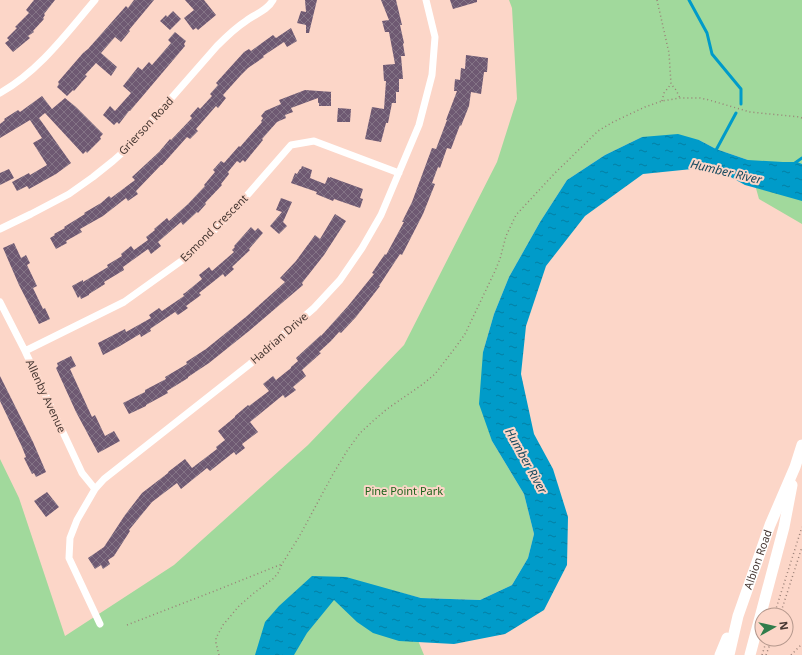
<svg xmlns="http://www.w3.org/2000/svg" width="802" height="655" font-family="'Noto Sans',sans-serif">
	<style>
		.green { fill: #a1d99c }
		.water { fill: url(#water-ripples) }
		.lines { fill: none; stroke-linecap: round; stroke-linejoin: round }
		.stream { stroke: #009bc9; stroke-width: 3 }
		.building { fill: url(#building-cross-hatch) }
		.path { stroke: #9a8077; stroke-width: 1.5; stroke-dasharray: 1 3; stroke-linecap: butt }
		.minor { stroke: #fff; stroke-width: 7 }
		.secondary { stroke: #fff; stroke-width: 11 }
		.labels { text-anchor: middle; stroke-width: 4; stroke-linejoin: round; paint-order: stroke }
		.street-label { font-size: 11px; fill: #473833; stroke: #fcd6c8 }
		.park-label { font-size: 11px; fill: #20641d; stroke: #fcd6c8 }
		.water-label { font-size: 12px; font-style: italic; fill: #184b5f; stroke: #fcd6c8 }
	</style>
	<defs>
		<pattern id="water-ripples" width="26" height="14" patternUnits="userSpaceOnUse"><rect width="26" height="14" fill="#009bc9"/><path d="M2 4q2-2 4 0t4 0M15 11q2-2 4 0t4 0" fill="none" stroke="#047fa4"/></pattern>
		<pattern id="building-cross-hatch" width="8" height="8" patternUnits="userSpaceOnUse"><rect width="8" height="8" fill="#6e5972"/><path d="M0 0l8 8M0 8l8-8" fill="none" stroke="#847486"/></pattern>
	</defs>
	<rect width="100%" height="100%" fill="#fcd6c8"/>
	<path class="green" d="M 509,0 L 802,0 L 802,224 L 759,199 L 748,160 L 716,149 L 699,140 L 642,137 L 605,155 L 567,180 L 540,222 L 509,277 L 494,314 L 483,352 L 492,441 L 524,494 L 534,534 L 528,558 L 512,585 L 480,600 L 421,598 L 398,592 L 424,655 L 0,655 L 0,459 L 19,498 L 65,636 L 174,565 L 308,445 L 404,345 L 497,162 L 517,99 L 512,8 Z"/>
	<path class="water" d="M 678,134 L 699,140 L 716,149 L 748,160 L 783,162 L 797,162 L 802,164 L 802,201 L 745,185 L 720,171 L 702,168 L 643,174 L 585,216 L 546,266 L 526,326 L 521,374 L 534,434 L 553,469 L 568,517 L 567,565 L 544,610 L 505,634 L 454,644 L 399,641 L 373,633 L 357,622 L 334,600 L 307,633 L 294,655 L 255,655 L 265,622 L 279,606 L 312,576 L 346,577 L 421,598 L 480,600 L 512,585 L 528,558 L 534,534 L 524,494 L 492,441 L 479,404 L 483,352 L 494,314 L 509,277 L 540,222 L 567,180 L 605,155 L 642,137 Z"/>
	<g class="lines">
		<path class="stream" d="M 689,0 L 707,33 L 712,54 L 741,89 L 741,104
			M 715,152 L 736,113
			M 795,163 L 802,158"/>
	</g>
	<path class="building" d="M 34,0 L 55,0 L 44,14 L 45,15 L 43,18 L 44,19 L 33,31 L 34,32 L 28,36 L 30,38 L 13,52 L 5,43 L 9,40 L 7,38 L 17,28 L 15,27 L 29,13 L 26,10 Z
		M 134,0 L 154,0 L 129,30 L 130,31 L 121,42 L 115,37 L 101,53 L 117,67 L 111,76 L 96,63 L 85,75 L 87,76 L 74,91 L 73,90 L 67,96 L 57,87 L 59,84 L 58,82 L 83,53 L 88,49 L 126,6 L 128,8 Z
		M 185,0 L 204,0 L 216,15 L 198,30 L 196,28 L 193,30 L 184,18 L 194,10 Z
		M 305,0 L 317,0 L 309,33 L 306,33 L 306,25 L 297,23 L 301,11 L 306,12 Z
		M 381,0 L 396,0 L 402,25 L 400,25 L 404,43 L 403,44 L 405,56 L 401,56 L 403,79 L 399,79 L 399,92 L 396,92 L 396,103 L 392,103 L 388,123 L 386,123 L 381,142 L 365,139 L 372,107 L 384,109 L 386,81 L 384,81 L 383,65 L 395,64 L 389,32 L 385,32 L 382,21 L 389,20 Z
		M 450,0 L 477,0 L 477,2 L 453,9 Z
		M 173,11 L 181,19 L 170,30 L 160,21 L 166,15 L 167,17 Z
		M 291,28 L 297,41 L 287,47 L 284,42 L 263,56 L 264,57 L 248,68 L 241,75 L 223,95 L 226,98 L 218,108 L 216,106 L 196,129 L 198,131 L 190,139 L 187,137 L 162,165 L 161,165 L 136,191 L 138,194 L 128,201 L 126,198 L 103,216 L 80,229 L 82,232 L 66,241 L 67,243 L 56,249 L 50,238 L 55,235 L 54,234 L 65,228 L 64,227 L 85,214 L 84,213 L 101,203 L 109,196 L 111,198 L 135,180 L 132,177 L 159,152 L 170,139 L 171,140 L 192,118 L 190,116 L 198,107 L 200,109 L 212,96 L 210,94 L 218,85 L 216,83 L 244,52 L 249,49 L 251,51 L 273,35 L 276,38 Z
		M 175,32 L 186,41 L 184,44 L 185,46 L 130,111 L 129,111 L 119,124 L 117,122 L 114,125 L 103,115 L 110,106 L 115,111 L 131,93 L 123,86 L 138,67 L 142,70 L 149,62 L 152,65 L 171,43 L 168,40 Z
		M 466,55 L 488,58 L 487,72 L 484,72 L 481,94 L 471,92 L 469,106 L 461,126 L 460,125 L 451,149 L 447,148 L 440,168 L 438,167 L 432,183 L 435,184 L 423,214 L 402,255 L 400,254 L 379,286 L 380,286 L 356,317 L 341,333 L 339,332 L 331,341 L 319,352 L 321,353 L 302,370 L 306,376 L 293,387 L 296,390 L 285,398 L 283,395 L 250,422 L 258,432 L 242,444 L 245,448 L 236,455 L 234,452 L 210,471 L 207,468 L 181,489 L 177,483 L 152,502 L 129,530 L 130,531 L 114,556 L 108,560 L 110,564 L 103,569 L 101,565 L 95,569 L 88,558 L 104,547 L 125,515 L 142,493 L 168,473 L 168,472 L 185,459 L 192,468 L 217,449 L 216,447 L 225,440 L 218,431 L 235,417 L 235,416 L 248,405 L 249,406 L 269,391 L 263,384 L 273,376 L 276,380 L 291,368 L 291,367 L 298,361 L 296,358 L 321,335 L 321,336 L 348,306 L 374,274 L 372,273 L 385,254 L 386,255 L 404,222 L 402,222 L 412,202 L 432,148 L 436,149 L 447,120 L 446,120 L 457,91 L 454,91 L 455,79 L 460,80 L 461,68 L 465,69 Z
		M 305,90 L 333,92 L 331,92 L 331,106 L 319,106 L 319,103 L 318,103 L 318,98 L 291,108 L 293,112 L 285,115 L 286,118 L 277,122 L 262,139 L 263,140 L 245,162 L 243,160 L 240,163 L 237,161 L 228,172 L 229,174 L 221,184 L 222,185 L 205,203 L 206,204 L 198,213 L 197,212 L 183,225 L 181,222 L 158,242 L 161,246 L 151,254 L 148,249 L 123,267 L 124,270 L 104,282 L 105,284 L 89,294 L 89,295 L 81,299 L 80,296 L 78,298 L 72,286 L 83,280 L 83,282 L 108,267 L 107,265 L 122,256 L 121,254 L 131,246 L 134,250 L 148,240 L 146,237 L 155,230 L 154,229 L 167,218 L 169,221 L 188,204 L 205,186 L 204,185 L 215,172 L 213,170 L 221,161 L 224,163 L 239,146 L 240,147 L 262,122 L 261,121 L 263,118 L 261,116 L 265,111 L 281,104 L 279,100 Z
		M 42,96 L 52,109 L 65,98 L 76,107 L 103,134 L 100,137 L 101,139 L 87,153 L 86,151 L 83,154 L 45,113 L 39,118 L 71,163 L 56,174 L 29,189 L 27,186 L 17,191 L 12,182 L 29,173 L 30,175 L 47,165 L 33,143 L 42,138 L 30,120 L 0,138 L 0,124 L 5,120 L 4,119 L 18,110 L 20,112 Z
		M 338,108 L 351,109 L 350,122 L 337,122 Z
		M 302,166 L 312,170 L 310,178 L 325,184 L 328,177 L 330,178 L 330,177 L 363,189 L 360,198 L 363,199 L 360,208 L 334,199 L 333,201 L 316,194 L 317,192 L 291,183 L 295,173 L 297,174 L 300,169 L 301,169 Z
		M 9,169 L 14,178 L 0,185 L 0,173 Z
		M 281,198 L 292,202 L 283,222 L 287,226 L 279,234 L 270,226 L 282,212 L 276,210 Z
		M 335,214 L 346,221 L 324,255 L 302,283 L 303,285 L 249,331 L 209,363 L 188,377 L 188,378 L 167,391 L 168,393 L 146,405 L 146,406 L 129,414 L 123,403 L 145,392 L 145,390 L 166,379 L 165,377 L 187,364 L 186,362 L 206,349 L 247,316 L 285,282 L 280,278 L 296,261 L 315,235 L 320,239 Z
		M 251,227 L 255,231 L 258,228 L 263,233 L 249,249 L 250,250 L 232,267 L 234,269 L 225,277 L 223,274 L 199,293 L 201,295 L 186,306 L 188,308 L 178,315 L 175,312 L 150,329 L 151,331 L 141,337 L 140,334 L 120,346 L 103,355 L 98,343 L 125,329 L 126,332 L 151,318 L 149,315 L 159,308 L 162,311 L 184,296 L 183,294 L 185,293 L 202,279 L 199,275 L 209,267 L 212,271 L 234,252 L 232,250 L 235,247 L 234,246 Z
		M 14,243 L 21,258 L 26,255 L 30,263 L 27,265 L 37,286 L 33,288 L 43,309 L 45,308 L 50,319 L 39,324 L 19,285 L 3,248 Z
		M 71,356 L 76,366 L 70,369 L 92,417 L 95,415 L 105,436 L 114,431 L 120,441 L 98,453 L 76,412 L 56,368 L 58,366 L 57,363 Z
		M 0,376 L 33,442 L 46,472 L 36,477 L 34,473 L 32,474 L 24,458 L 26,457 L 22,447 L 0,401 Z
		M 47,492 L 59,507 L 46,517 L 34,501 Z"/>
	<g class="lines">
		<path class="path" d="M 657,0 L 669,53 L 671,84 L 676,90 L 680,98
			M 662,101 L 664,93 L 671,84
			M 774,615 L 802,527
			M 780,615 L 802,547
			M 127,625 L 212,592 L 282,564
			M 219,655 L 216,643 L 216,638 L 223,625 L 239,606 L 254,593 L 274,578 L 278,573 L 282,564 L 299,537 L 333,474 L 347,451 L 360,433 L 373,421 L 387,409 L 423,384 L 435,374 L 455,348 L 465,334 L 495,271 L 500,259 L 506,236 L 516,215 L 554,174 L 598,131 L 613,122 L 645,107 L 662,101 L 680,98 L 700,98 L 709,100 L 750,112 L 800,117 L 802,118
			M 762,655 L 767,639
			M 766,655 L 772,639
			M 791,655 L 802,644"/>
		<path class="minor" d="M 0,93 C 39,71 66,34 95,0
			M 0,229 L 31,214 L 69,194 L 93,177 L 113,161 L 131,145 L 146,127 L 217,46 C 226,37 235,28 246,21 C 255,14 267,11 273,0
			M 0,302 L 25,351 L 82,473 L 95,489
			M 25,351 L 124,302 L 184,259 L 229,216 L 291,145 L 314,141 L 399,173
			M 100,624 L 69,558 L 70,538 L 77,520 L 95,489 L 104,479 L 250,364 L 314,308 L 340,280 L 362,248 L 381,215 L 419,125 L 432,75 L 435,37 L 426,0"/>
		<g class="secondary">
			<path d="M 720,655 L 727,638"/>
			<path id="s1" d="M 729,655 L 738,616 L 770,525 L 795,467 L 802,445"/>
			<path d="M 750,655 L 784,527 L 792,485"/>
		</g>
	</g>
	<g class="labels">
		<g class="street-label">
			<text transform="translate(146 126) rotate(-47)" y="4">Grierson Road</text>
			<text transform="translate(214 228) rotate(-45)" y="4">Esmond Crescent</text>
			<text transform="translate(279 338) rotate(-41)" y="4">Hadrian Drive</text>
			<text transform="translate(46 396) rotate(65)" y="4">Allenby Avenue</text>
			<text dy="4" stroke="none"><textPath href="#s1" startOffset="100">Albion Road</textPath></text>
		</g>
		<g class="park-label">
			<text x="404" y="495">Pine Point Park</text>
		</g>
		<g class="water-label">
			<text transform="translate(726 172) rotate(13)" y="4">Humber River</text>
			<text transform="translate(526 461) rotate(61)" y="4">Humber River</text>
		</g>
	</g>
	<g transform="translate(774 627) rotate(82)"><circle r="19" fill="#fcd6c8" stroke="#b4978c"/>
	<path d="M0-3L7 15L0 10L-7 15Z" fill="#317d4b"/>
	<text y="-6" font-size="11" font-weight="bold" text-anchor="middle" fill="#473833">N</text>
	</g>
</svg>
